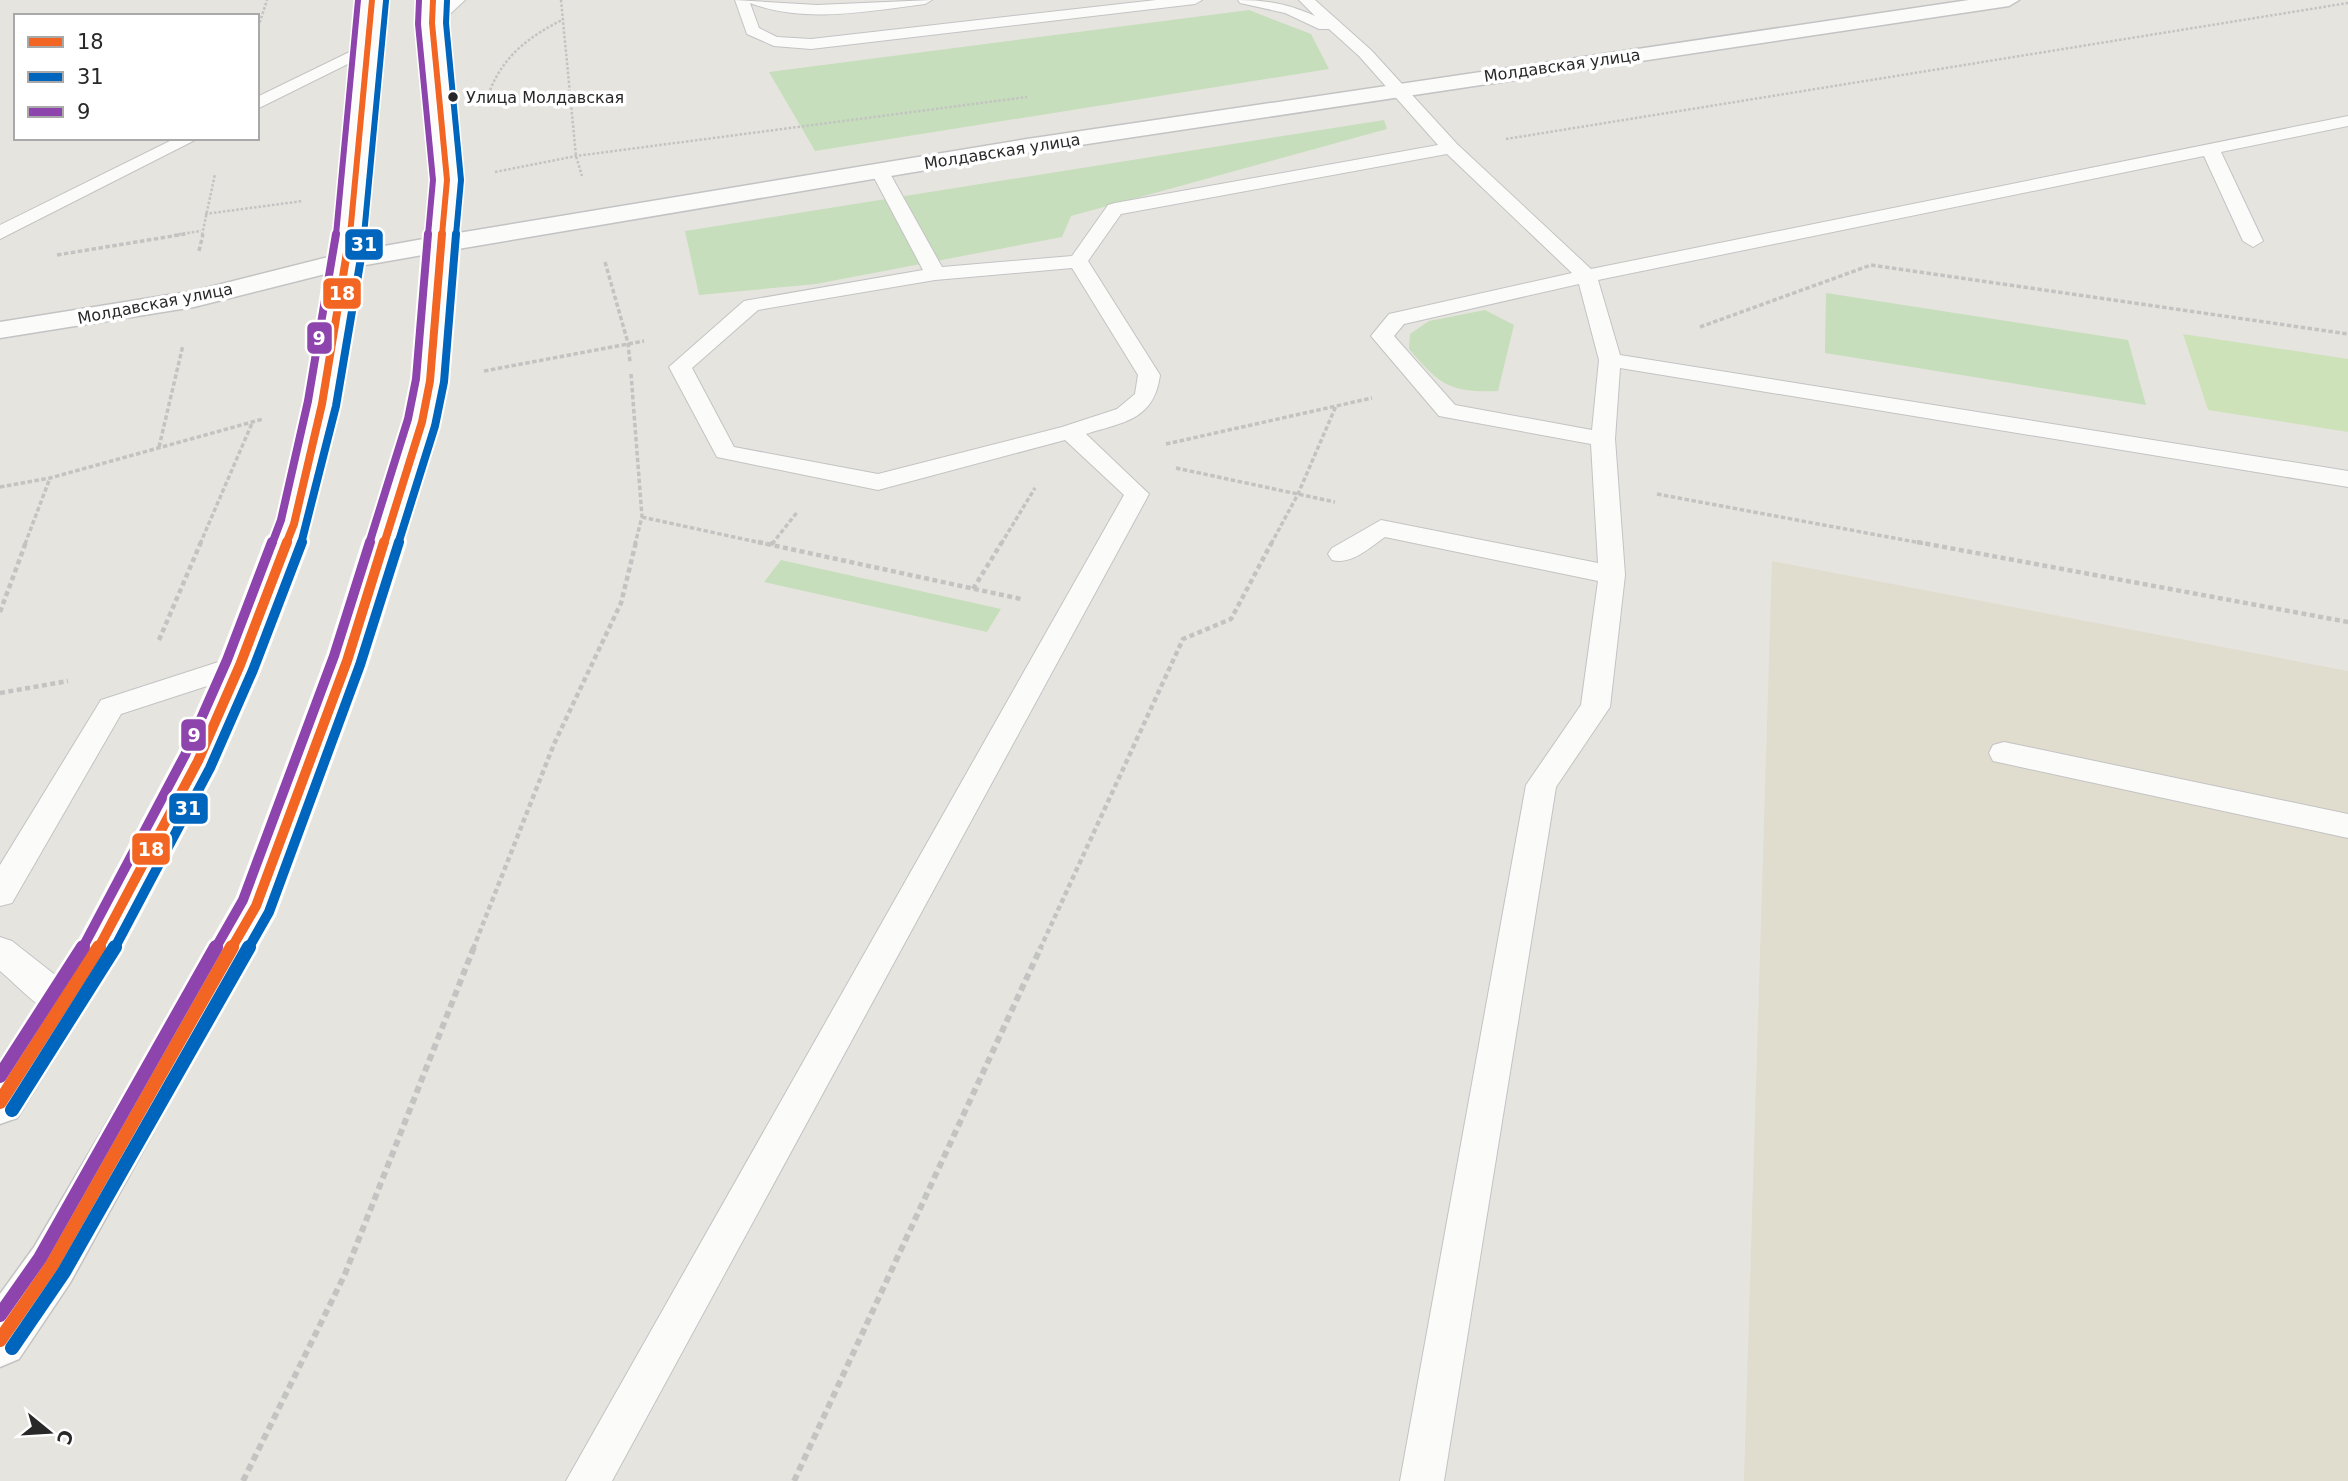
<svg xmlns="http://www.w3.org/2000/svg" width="2348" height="1481" font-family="'DejaVu Sans',sans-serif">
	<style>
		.education { fill: #e0dcce }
		.green { fill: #c6debb }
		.pitch { fill: #cee2ba }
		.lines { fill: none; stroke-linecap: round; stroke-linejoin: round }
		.service-casing { stroke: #c4c3c4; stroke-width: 2 }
		.tertiary-casing { stroke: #c4c3c4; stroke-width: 3 }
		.secondary-casing { stroke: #c4c3c4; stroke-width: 3 }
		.path-far3 { stroke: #c3c3c2; stroke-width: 2.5; stroke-dasharray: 2.5 2; stroke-linecap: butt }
		.path-far2 { stroke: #c3c3c2; stroke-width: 3.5; stroke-dasharray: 4.5 2.5; stroke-linecap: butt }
		.path-far1 { stroke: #c3c3c2; stroke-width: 4.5; stroke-dasharray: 5 3.5; stroke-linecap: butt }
		.path { stroke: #c3c3c2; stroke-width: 6; stroke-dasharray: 7 4.5; stroke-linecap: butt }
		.service { fill: #fbfbfa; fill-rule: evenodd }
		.tertiary { fill: #fbfbfa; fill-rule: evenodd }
		.secondary { fill: #fbfbfa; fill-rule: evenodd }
		.bus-1-far3-casing { stroke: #fff; stroke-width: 9 }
		.bus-1-far2-casing { stroke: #fff; stroke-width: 12 }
		.bus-1-far1-casing { stroke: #fff; stroke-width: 16 }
		.bus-1-casing { stroke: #fff; stroke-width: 19 }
		.bus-2-far3-casing { stroke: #fff; stroke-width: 9 }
		.bus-2-far2-casing { stroke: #fff; stroke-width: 12 }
		.bus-2-far1-casing { stroke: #fff; stroke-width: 16 }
		.bus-2-casing { stroke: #fff; stroke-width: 19 }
		.bus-3-far3-casing { stroke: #fff; stroke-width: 9 }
		.bus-3-far2-casing { stroke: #fff; stroke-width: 12 }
		.bus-3-far1-casing { stroke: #fff; stroke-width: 16 }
		.bus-3-casing { stroke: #fff; stroke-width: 19 }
		.bus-1-far3 { stroke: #f26522; stroke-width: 6 }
		.bus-1-far2 { stroke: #f26522; stroke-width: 8 }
		.bus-1-far1 { stroke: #f26522; stroke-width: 10 }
		.bus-1 { stroke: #f26522; stroke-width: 14 }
		.bus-2-far3 { stroke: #0065bd; stroke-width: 6 }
		.bus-2-far2 { stroke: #0065bd; stroke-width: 8 }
		.bus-2-far1 { stroke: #0065bd; stroke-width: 10 }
		.bus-2 { stroke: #0065bd; stroke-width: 14 }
		.bus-3-far3 { stroke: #8e44ad; stroke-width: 6 }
		.bus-3-far2 { stroke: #8e44ad; stroke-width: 8 }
		.bus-3-far1 { stroke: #8e44ad; stroke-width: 10 }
		.bus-3 { stroke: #8e44ad; stroke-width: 14 }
		.bus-dot { fill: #282828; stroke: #fff; stroke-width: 2.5 }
		.labels { text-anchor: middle; stroke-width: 7; stroke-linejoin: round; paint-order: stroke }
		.far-street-label { font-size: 16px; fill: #282828; stroke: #fff }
		.bus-label { font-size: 16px; fill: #282828; stroke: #fff; text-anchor: start }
		.line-badge { stroke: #fff; stroke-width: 2.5 }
		.badge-label { font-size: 19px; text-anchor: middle; font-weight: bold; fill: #fff }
	</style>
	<rect width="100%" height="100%" fill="#e6e4df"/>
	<path class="education" d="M 1772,561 L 2348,671 L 2348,1481 L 1744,1481 Z"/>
	<path class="green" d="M 1249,10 L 1311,34 L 1329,69 L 815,151 L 769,72 Z
		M 1384,120 L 1387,129 L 1071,216 L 1062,237 L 816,284 L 699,295 L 685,231 Z
		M 1826,293 L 2128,340 L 2146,405 L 1825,353 Z
		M 1485,310 L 1514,325 L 1498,391 C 1449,393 1439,384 1409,349 L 1410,334 L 1429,321 Z
		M 781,560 L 1001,609 L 987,632 L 764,582 Z"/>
	<path class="pitch" d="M 2183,334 L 2348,359 L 2348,432 L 2208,410 Z"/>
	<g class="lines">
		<g class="service-casing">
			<path id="service" d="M 449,0 L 465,0 L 437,26 L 427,26 L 427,20 Z
				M 735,0 L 817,5 L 932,0 L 925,4 C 868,11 805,24 750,3 L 759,28 L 777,37 L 811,39 L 1156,0 L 1202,0 L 1195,4 L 811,49 L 774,46 L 747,34 Z
				M 1238,0 C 1266,0 1289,4 1315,16 L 1299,0 L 1315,0 L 1371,50 L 1457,144 L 1591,269 L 2348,116 L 2348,126 L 2221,152 L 2263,241 L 2253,247 L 2243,241 L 2204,156 L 1598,280 L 1620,355 L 2348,471 L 2348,487 L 1620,368 L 1615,439 L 1625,575 L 1610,707 L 1556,787 L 1444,1481 L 1400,1481 L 1526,785 L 1581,705 L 1598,581 L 1385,537 C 1369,548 1352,565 1332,560 L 1328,554 L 1332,548 L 1381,520 L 1598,563 L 1591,444 L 1439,416 L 1371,336 L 1389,314 L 1572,273 L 1447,154 L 1121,214 L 1088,261 L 1160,375 C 1154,420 1124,422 1086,434 L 1149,494 L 612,1481 L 566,1481 L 1124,495 L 1065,440 L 878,490 L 717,457 L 669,367 L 744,301 L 923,270 L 870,170 L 873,166 L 879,164 L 888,170 L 942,267 L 1072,256 L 1108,205 L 1115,203 L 1438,145 L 1359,56 L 1329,29 L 1319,29 L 1285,13 L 1240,3 ZM 1072,268 L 1138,375 L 1135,394 L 1117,409 L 1062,427 L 878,474 L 734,447 L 692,368 L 758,310 L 935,280 ZM 1579,284 L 1599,360 L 1592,430 L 1455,405 L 1394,336 L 1404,324 Z
				M 366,44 L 374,49 L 372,52 L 257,109 L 257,97 Z
				M 176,138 L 199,138 L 0,239 L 0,225 Z
				M 240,655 L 250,658 L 254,665 L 250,672 L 121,714 L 12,903 L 0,906 L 0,865 L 101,700 Z
				M 2004,742 L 2348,814 L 2348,838 L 1993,761 L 1989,753 L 1993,745 Z
				M 0,937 L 12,941 L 78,993 L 84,1004 L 78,1015 C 50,1025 21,988 0,971 Z"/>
		</g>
		<g class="tertiary-casing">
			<path id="tertiary" d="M 1969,0 L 2019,0 L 2009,6 L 1027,153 L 440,252 L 431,249 L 427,244 L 431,239 L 440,236 L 1027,139 Z
				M 348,252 L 357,254 L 361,260 L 357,266 L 194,307 L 0,338 L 0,322 L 194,291 Z"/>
		</g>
		<g class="secondary-casing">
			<path id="secondary" d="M 362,0 L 382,0 L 362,250 L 429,238 L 435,180 L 422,23 L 423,0 L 443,0 L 442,23 L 459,180 L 445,381 L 437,422 L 365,661 L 271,918 L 70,1283 L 19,1359 L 0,1367 L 0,1294 L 34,1247 L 237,901 L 329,661 L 407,422 L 415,381 L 428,254 L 360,266 L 337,404 L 310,524 L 258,665 L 218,761 L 112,966 L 17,1118 L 0,1124 L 0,1061 L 80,940 L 178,761 L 222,665 L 278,524 L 307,404 L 335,260 Z"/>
		</g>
		<path class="path-far3" d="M 561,0 L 576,156 L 582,176
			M 257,31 L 267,0
			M 490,90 C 505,54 530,36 564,19
			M 1506,139 L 2348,3
			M 495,172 L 576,156 L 1027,97
			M 205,214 L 303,201
			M 174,235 L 201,231
			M 202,235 L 215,174"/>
		<path class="path-far2" d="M 199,251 L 203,234
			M 57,255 L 185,234
			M 605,262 L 628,343 L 630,362
			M 1700,327 L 1871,265 L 2348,334
			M 484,371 L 644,341
			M 631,374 L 642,517 L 635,544
			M 1166,444 L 1372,398
			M 159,447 L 183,345
			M 1176,468 L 1335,502
			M 0,487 L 50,478 L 263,419
			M 1657,494 L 1926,544
			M 642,517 L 766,544
			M 25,544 L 50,478
			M 200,544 L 253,421
			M 772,544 L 798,511
			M 1001,544 L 1035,488
			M 1271,544 L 1298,494 L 1336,406"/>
		<path class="path-far1" d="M 758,542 L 1021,599
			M 1917,542 L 2348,622
			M 771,545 L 773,542
			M 973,589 L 1002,542
			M 0,612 L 26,542
			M 159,640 L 201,542
			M 0,693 L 68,681
			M 473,949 L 554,744 L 621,603 L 636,542
			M 1040,949 L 1183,639 L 1231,619 L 1272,542"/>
		<path class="path" d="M 243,1481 L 345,1274 L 474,947
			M 794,1481 L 1041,947"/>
		<use href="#service" class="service"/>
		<use href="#tertiary" class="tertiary"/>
		<use href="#secondary" class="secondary"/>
		<g class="bus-1-far3-casing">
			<path id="bus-1-far3" d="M 433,0 L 432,23 L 447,180 L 442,235
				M 350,235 L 372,0"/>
		</g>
		<g class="bus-1-far2-casing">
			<path id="bus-1-far2" d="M 286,544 L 294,524 L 322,404 L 350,234
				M 384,544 L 422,422 L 430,381 L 442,234"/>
		</g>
		<g class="bus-1-far1-casing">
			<path id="bus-1-far1" d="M 98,949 L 198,761 L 240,665 L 287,542
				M 231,949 L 256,906 L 347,661 L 384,542"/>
		</g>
		<g class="bus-1-casing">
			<path id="bus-1" d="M 0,1102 L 99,947
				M 0,1340 L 52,1265 L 232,947"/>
		</g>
		<g class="bus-2-far3-casing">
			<path id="bus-2-far3" d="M 447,1 L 446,23 L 461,180 L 456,235
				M 364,235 L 386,1"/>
		</g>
		<g class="bus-2-far2-casing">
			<path id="bus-2-far2" d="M 301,544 L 336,406 L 365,234
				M 398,544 L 435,426 L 444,382 L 456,234"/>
		</g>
		<g class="bus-2-far1-casing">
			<path id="bus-2-far1" d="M 114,949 L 210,768 L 253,670 L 302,542
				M 248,949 L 269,912 L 360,665 L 399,542"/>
		</g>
		<g class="bus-2-casing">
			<path id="bus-2" d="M 12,1110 L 115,947
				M 12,1348 L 64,1272 L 249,947"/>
		</g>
		<g class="bus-3-far3-casing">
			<path id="bus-3-far3" d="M 419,0 L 418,24 L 433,180 L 428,235
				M 336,235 L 358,0"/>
		</g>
		<g class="bus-3-far2-casing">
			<path id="bus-3-far2" d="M 272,544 L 281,520 L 308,401 L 336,234
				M 369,544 L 408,419 L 416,379 L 428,234"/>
		</g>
		<g class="bus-3-far1-casing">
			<path id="bus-3-far1" d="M 82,949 L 185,755 L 227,660 L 272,542
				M 215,949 L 243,900 L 334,656 L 370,542"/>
		</g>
		<g class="bus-3-casing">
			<path id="bus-3" d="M 0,1076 L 83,947
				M 0,1315 L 40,1258 L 216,947"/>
		</g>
		<use href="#bus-1-far3" class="bus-1-far3"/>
		<use href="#bus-1-far2" class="bus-1-far2"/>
		<use href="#bus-1-far1" class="bus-1-far1"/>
		<use href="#bus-1" class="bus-1"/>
		<use href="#bus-2-far3" class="bus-2-far3"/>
		<use href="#bus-2-far2" class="bus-2-far2"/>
		<use href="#bus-2-far1" class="bus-2-far1"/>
		<use href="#bus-2" class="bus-2"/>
		<use href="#bus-3-far3" class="bus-3-far3"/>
		<use href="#bus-3-far2" class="bus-3-far2"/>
		<use href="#bus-3-far1" class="bus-3-far1"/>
		<use href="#bus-3" class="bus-3"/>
	</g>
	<circle class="bus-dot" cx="453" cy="97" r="6"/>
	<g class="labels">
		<g class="far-street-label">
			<text transform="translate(1562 65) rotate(-8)" y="6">Молдавская улица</text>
			<text transform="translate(1002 151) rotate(-9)" y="6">Молдавская улица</text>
			<text transform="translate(155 303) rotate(-11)" y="6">Молдавская улица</text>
		</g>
		<g class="bus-label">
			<text x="466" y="103">Улица Молдавская</text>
		</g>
	</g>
	<g class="line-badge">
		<rect x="344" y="228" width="40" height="33" rx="7" fill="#0065bd"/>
		<rect x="322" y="277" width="40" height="33" rx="7" fill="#f26522"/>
		<rect x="306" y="321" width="27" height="34" rx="7" fill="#8e44ad"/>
		<rect x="180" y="718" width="27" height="34" rx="7" fill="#8e44ad"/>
		<rect x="168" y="792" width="41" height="33" rx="7" fill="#0065bd"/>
		<rect x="131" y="832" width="40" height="34" rx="7" fill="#f26522"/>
	</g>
	<g class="badge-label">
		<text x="364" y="251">31</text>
		<text x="342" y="300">18</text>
		<text x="319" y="345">9</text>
		<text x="194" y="742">9</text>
		<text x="188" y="815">31</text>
		<text x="151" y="856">18</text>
	</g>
	<rect x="14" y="14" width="245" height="126" fill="#ffffff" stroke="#a9a9a9" stroke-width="2"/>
	<rect x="28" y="37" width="35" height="10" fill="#f26522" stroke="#a9a9a9" stroke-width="2"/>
	<text x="77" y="49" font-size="21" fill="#282828">18</text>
	<rect x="28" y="72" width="35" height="10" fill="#0065bd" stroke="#a9a9a9" stroke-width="2"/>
	<text x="77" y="84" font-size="21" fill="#282828">31</text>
	<rect x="28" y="107" width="35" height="10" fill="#8e44ad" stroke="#a9a9a9" stroke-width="2"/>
	<text x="77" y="119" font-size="21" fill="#282828">9</text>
	<g transform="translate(49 1432) rotate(108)" stroke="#ffffff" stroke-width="5" paint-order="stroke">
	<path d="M0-5L12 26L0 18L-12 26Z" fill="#282828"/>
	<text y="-10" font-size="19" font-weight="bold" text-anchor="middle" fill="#282828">С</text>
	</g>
</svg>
